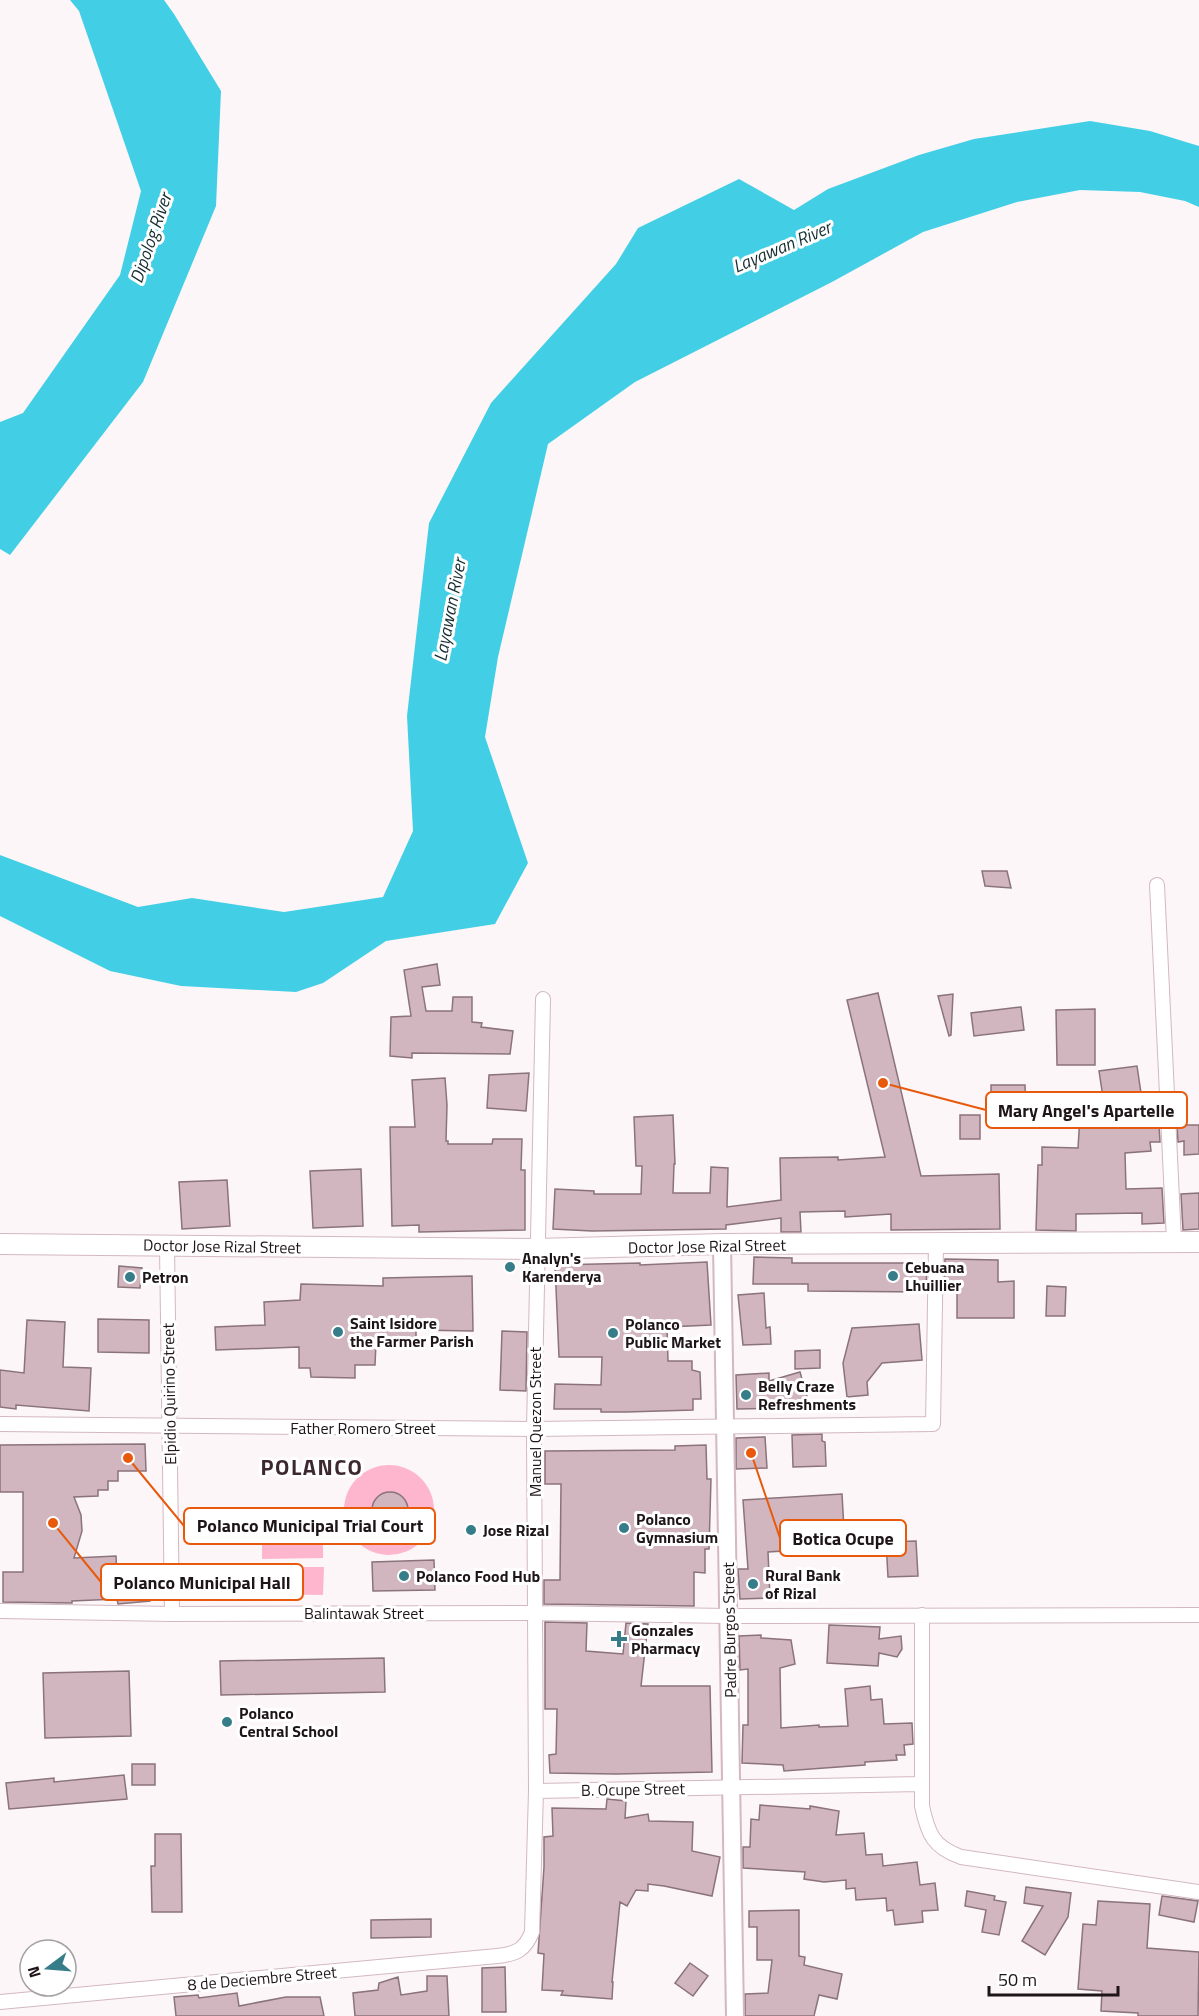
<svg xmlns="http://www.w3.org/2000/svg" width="1199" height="2016" font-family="'Titillium Web',sans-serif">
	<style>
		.green { fill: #fdb6ce }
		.water { fill: #42cfe6 }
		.building { fill: #d1b6bf; stroke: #8b737a; stroke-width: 1.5 }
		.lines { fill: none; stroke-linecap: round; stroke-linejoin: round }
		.minor-casing { stroke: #d3b8c1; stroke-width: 16 }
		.tertiary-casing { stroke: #d3b8c1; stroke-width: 20 }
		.secondary-casing { stroke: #d3b8c1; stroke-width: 22 }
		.minor { stroke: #fff; stroke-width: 14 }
		.tertiary { stroke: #fff; stroke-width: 16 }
		.secondary { stroke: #fff; stroke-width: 20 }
		.poi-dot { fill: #377c89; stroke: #fff; stroke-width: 2 }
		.labels { text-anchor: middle; stroke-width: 6; stroke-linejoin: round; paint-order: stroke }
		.street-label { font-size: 16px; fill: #1e1518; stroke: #fff }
		.poi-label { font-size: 16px; font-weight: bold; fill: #1e1518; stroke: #fff; text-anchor: start }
		.water-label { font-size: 18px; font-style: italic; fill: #162e32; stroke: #fff }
		.district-label { font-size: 22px; font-weight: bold; letter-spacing: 1.5px; fill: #3d282f; stroke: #fff }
		.leader { fill: none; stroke: #e8590c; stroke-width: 2 }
		.callout-dot { fill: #e8590c; stroke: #fff; stroke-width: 2 }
		.callout { fill: #fff; stroke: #e8590c; stroke-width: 2 }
		.callout-label { font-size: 18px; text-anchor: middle; font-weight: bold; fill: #1e1518 }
	</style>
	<rect width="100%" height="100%" fill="#fcf6f8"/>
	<path class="green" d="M344 1510a45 45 0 1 1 90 0a45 45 0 1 1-90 0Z
		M 323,1527 L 323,1558 L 262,1559 L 262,1528 Z
		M 261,1567 L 324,1567 L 323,1595 L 261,1594 Z"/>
	<path class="water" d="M 70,0 L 164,0 L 174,14 L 221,91 L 216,206 L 143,382 L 10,555 L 0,549 L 0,422 L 23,413 L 120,275 L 141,191 L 79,11 Z
		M 1090,121 L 1150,131 L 1199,146 L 1199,207 L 1185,201 L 1140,192 L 1080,190 L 1017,202 L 923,232 L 832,282 L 635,382 L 548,444 L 498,657 L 485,737 L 528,863 L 495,924 L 386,941 L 323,983 L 296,992 L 181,986 L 110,971 L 0,916 L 0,855 L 138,907 L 192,898 L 284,912 L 383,897 L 413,831 L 407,716 L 429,523 L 491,403 L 616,264 L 638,228 L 739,179 L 794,210 L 828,189 L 919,155 L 974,139 Z"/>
	<path class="building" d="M 982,871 L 1007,871 L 1011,888 L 985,886 Z
		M 437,964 L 440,985 L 422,987 L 426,1011 L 452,1011 L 453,997 L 472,997 L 472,1022 L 482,1023 L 481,1027 L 513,1031 L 510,1054 L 412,1053 L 412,1058 L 390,1056 L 391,1017 L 411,1016 L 404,970 Z
		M 878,993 L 921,1176 L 999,1174 L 1000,1229 L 891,1230 L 891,1214 L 845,1217 L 845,1211 L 800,1212 L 801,1232 L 781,1232 L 781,1218 L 726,1225 L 726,1229 L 592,1231 L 553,1229 L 555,1189 L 594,1191 L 594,1194 L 641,1194 L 642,1166 L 636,1166 L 634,1117 L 673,1115 L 675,1164 L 674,1164 L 673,1193 L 710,1193 L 711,1167 L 728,1168 L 727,1207 L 781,1200 L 780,1158 L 838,1157 L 838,1160 L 885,1157 L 847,1000 Z
		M 953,994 L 951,1035 L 949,1036 L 938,996 Z
		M 1021,1007 L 1024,1030 L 974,1036 L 971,1013 Z
		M 1095,1009 L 1095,1065 L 1057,1065 L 1056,1010 Z
		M 1137,1066 L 1144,1113 L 1147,1113 L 1149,1126 L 1159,1125 L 1160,1142 L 1150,1142 L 1151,1151 L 1125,1153 L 1126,1189 L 1162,1188 L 1164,1223 L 1142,1224 L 1142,1213 L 1076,1214 L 1076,1231 L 1036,1230 L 1038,1165 L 1042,1165 L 1042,1147 L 1078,1148 L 1080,1116 L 1106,1117 L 1099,1071 Z
		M 529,1073 L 526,1111 L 487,1108 L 489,1075 Z
		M 445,1078 L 447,1105 L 446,1141 L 448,1141 L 448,1144 L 492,1144 L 493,1139 L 522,1139 L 521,1170 L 525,1170 L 525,1230 L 419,1232 L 419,1225 L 392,1226 L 390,1127 L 415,1127 L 412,1080 Z
		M 991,1085 L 1025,1085 L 1026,1118 L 991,1119 Z
		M 960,1115 L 980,1115 L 980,1139 L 960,1139 Z
		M 1177,1125 L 1199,1125 L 1199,1154 L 1184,1155 L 1184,1141 L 1178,1142 Z
		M 361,1169 L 363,1226 L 313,1228 L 310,1171 Z
		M 227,1180 L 230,1226 L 182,1229 L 179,1182 Z
		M 1199,1193 L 1199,1229 L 1183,1230 L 1181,1194 Z
		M 754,1257 L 792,1258 L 792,1263 L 927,1263 L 926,1289 L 925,1292 L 808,1291 L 808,1284 L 753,1284 Z
		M 945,1259 L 998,1260 L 998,1282 L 1014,1281 L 1014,1318 L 957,1318 L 957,1290 L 944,1289 Z
		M 707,1262 L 711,1325 L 667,1327 L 668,1361 L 692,1361 L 692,1370 L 700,1372 L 701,1399 L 693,1399 L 693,1410 L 626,1412 L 601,1412 L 601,1409 L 554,1409 L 555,1384 L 601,1385 L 602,1357 L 559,1357 L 555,1265 L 640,1263 L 640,1265 Z
		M 119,1266 L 142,1268 L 140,1288 L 118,1287 Z
		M 472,1276 L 473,1331 L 416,1330 L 416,1343 L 376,1343 L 375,1365 L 355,1365 L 355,1378 L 311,1377 L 310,1368 L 299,1368 L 299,1347 L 216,1350 L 215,1327 L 265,1325 L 264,1302 L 300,1300 L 301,1284 L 383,1286 L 383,1278 Z
		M 1047,1286 L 1066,1287 L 1065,1316 L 1046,1316 Z
		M 764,1293 L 766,1328 L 770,1327 L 771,1344 L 743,1345 L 738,1295 Z
		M 98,1319 L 149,1320 L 149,1353 L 98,1352 Z
		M 27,1320 L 65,1322 L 63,1367 L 91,1368 L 89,1411 L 16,1405 L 16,1409 L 0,1407 L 0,1370 L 24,1373 Z
		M 919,1324 L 922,1360 L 882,1363 L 867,1382 L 868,1395 L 847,1397 L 843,1363 L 852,1328 Z
		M 502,1331 L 527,1332 L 526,1391 L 500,1390 Z
		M 820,1350 L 820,1368 L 795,1369 L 795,1351 Z
		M 800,1372 L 808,1400 L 781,1408 L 737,1409 L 736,1375 L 769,1373 L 769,1381 Z
		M 822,1434 L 822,1441 L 825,1442 L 826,1466 L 793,1467 L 792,1435 Z
		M 765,1437 L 767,1468 L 736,1469 L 736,1438 Z
		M 145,1444 L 146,1471 L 118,1471 L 118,1481 L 108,1481 L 108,1490 L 98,1490 L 98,1496 L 74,1497 L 81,1515 L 82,1531 L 74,1558 L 116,1556 L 117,1577 L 148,1575 L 150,1601 L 118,1604 L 117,1599 L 72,1601 L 72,1603 L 3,1602 L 3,1572 L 23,1572 L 23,1492 L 0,1492 L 0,1445 Z
		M 706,1445 L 707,1479 L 711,1479 L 709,1549 L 705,1549 L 705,1573 L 694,1572 L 694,1606 L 544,1604 L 544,1580 L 560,1580 L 561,1484 L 545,1484 L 545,1451 L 675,1450 L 675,1446 Z
		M372 1510a18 18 0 1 1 36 0a18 18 0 1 1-36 0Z
		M 842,1494 L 845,1547 L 768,1552 L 770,1598 L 740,1599 L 738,1569 L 748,1569 L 743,1500 Z
		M 916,1541 L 918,1576 L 888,1577 L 886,1542 Z
		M 434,1560 L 435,1590 L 373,1591 L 372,1562 Z
		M 545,1622 L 587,1623 L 586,1651 L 623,1654 L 626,1623 L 648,1624 L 641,1686 L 710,1686 L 712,1772 L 616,1774 L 550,1773 L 549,1755 L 556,1754 L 557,1709 L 545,1709 Z
		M 829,1625 L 880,1627 L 879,1639 L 901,1636 L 902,1649 L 897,1657 L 879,1653 L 878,1666 L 827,1663 Z
		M 761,1635 L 761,1638 L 791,1640 L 795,1664 L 780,1668 L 781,1728 L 819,1725 L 819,1727 L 848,1726 L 845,1689 L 870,1686 L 871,1700 L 882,1699 L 884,1724 L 912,1723 L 913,1744 L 904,1745 L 905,1755 L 896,1755 L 897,1760 L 865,1762 L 865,1765 L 784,1771 L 783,1765 L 742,1763 L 743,1725 L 748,1725 L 748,1669 L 740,1670 L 739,1636 Z
		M 384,1658 L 385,1692 L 221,1695 L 220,1661 Z
		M 129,1671 L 131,1736 L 45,1738 L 43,1673 Z
		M 132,1764 L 155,1764 L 155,1785 L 132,1785 Z
		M 124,1775 L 127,1799 L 9,1809 L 6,1783 L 54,1778 L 54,1782 Z
		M 607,1799 L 626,1801 L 625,1818 L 648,1814 L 649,1821 L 693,1822 L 692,1851 L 720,1857 L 712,1896 L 664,1886 L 648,1884 L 648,1891 L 636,1890 L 627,1906 L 620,1902 L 612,1982 L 613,1982 L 612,1999 L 561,1995 L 563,1991 L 542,1990 L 544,1954 L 538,1953 L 544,1867 L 544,1837 L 553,1836 L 552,1808 L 606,1809 Z
		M 760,1805 L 810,1809 L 810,1806 L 839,1811 L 836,1835 L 864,1833 L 866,1855 L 882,1854 L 883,1866 L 917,1862 L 920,1885 L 935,1883 L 938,1910 L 922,1911 L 923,1922 L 895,1925 L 893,1910 L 887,1911 L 886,1898 L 856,1900 L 855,1888 L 846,1889 L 846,1880 L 824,1882 L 804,1879 L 805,1872 L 743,1868 L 743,1847 L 750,1847 L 751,1819 L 759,1820 Z
		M 155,1834 L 181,1834 L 182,1912 L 152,1912 L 151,1866 L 155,1866 Z
		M 1026,1887 L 1071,1893 L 1068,1917 L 1045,1955 L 1022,1941 L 1043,1906 L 1024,1903 Z
		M 967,1891 L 995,1896 L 994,1900 L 1006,1902 L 999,1935 L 982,1932 L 986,1910 L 965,1906 Z
		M 1162,1896 L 1198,1901 L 1194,1922 L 1159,1915 Z
		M 1098,1901 L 1150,1904 L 1147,1948 L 1199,1952 L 1198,2016 L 1138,2016 L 1138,2013 L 1101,2011 L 1102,1991 L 1078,1989 L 1083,1924 L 1096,1925 Z
		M 799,1910 L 799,1956 L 805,1957 L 804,1965 L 842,1974 L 837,1999 L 819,1995 L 814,2016 L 745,2016 L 745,1994 L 768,1993 L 772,1960 L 757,1960 L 757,1927 L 749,1927 L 749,1911 Z
		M 431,1919 L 431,1937 L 371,1938 L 371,1920 Z
		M 690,1963 L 708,1976 L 693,1996 L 675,1983 Z
		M 505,1967 L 506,2012 L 482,2012 L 482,1968 Z
		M 427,1976 L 447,1976 L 449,2016 L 355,2016 L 353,1993 L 378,1990 L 379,1983 L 398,1977 L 401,1995 L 427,1991 Z
		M 237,1993 L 239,2006 L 286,1997 L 320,1997 L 324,2016 L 176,2016 L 174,1997 L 198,1995 L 199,1998 Z"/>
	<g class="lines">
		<g class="minor-casing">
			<path id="minor" d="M 1157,885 L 1174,1241
				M 167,1246 L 172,1614
				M 0,1424 L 534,1429 L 933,1424 L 936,1244
				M 0,1611 L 172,1614 L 535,1613 L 728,1616 L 1199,1615
				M 922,1615 L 922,1806 C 928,1834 933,1847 961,1857 L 1199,1892
				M 536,1791 L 921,1784
				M 0,2002 L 497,1956 C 516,1954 525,1950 532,1932 L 536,1791 L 534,1429 L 543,999"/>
		</g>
		<g class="tertiary-casing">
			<path id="tertiary" d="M 722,1244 L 735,2016"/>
		</g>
		<g class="secondary-casing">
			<path id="secondary" d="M 0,1244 L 537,1249 L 722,1244 L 1199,1242"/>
		</g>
		<use href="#minor" class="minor"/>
		<use href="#tertiary" class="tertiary"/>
		<use href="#secondary" class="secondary"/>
	</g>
	<g class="poi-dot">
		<circle cx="510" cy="1267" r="6"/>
		<circle cx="893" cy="1276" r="6"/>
		<circle cx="130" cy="1277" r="6"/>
		<circle cx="338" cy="1332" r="6"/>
		<circle cx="613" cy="1333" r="6"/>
		<circle cx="746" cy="1395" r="6"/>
		<circle cx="624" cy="1528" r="6"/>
		<circle cx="471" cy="1530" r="6"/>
		<circle cx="404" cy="1576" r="6"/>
		<circle cx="753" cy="1584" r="6"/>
		<path d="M616 1630h6v6h6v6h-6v6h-6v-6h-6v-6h6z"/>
		<circle cx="227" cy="1722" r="6"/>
	</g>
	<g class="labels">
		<g class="street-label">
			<text transform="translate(222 1246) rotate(1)" y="6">Doctor Jose Rizal Street</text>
			<text transform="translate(707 1246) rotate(-1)" y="6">Doctor Jose Rizal Street</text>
			<text transform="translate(169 1394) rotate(-91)" y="6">Elpidio Quirino Street</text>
			<text transform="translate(535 1422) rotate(-90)" y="6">Manuel Quezon Street</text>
			<text x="363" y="1434">Father Romero Street</text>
			<text x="364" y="1619">Balintawak Street</text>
			<text transform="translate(729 1630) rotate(-91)" y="6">Padre Burgos Street</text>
			<text transform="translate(633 1789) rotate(-1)" y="6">B. Ocupe Street</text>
			<text transform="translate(262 1978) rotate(-5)" y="6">8 de Deciembre Street</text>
		</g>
		<g class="poi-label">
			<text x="522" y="1264">Analyn's<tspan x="522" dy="18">Karenderya</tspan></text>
			<text x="905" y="1273">Cebuana<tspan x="905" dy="18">Lhuillier</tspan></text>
			<text x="142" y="1283">Petron</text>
			<text x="350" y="1329">Saint Isidore<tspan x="350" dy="18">the Farmer Parish</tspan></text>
			<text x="625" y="1330">Polanco<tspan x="625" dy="18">Public Market</tspan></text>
			<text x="758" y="1392">Belly Craze<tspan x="758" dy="18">Refreshments</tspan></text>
			<text x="636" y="1525">Polanco<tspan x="636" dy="18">Gymnasium</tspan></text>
			<text x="483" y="1536">Jose Rizal</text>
			<text x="765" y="1581">Rural Bank<tspan x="765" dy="18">of Rizal</tspan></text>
			<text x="416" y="1582">Polanco Food Hub</text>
			<text x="631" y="1636">Gonzales<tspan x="631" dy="18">Pharmacy</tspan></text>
			<text x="239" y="1719">Polanco<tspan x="239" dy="18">Central School</tspan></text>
		</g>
		<g class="water-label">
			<text transform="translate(151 238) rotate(-71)" y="6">Dipolog River</text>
			<text transform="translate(782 247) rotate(-23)" y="6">Layawan River</text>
			<text transform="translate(450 610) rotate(-79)" y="6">Layawan River</text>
		</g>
		<g class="district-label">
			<text x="312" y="1475">POLANCO</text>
		</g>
	</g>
	<path class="leader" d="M883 1083L986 1110M128 1458L184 1526M751 1453L780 1538M53 1523L101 1582"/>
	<g class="callout-dot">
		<circle cx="883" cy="1083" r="6"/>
		<circle cx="128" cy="1458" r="6"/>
		<circle cx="751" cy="1453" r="6"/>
		<circle cx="53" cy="1523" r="6"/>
	</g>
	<g class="callout">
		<rect x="986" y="1092" width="201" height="36" rx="6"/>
		<rect x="184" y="1508" width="251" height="36" rx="6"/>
		<rect x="780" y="1520" width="126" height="36" rx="6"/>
		<rect x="101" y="1564" width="202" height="36" rx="6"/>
	</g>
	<g class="callout-label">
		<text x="1086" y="1117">Mary Angel's Apartelle</text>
		<text x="310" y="1532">Polanco Municipal Trial Court</text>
		<text x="843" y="1545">Botica Ocupe</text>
		<text x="202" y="1589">Polanco Municipal Hall</text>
	</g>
	<g transform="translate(48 1968) rotate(254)"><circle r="28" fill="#ffffff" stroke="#a5a1a3" stroke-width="1.5"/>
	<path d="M0-4.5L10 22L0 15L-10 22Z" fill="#377c89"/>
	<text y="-9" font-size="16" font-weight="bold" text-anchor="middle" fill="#1e1518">N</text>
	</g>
	<path d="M989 1986v9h129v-9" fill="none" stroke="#1e1518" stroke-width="3"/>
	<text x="998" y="1986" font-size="18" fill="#1e1518" stroke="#ffffff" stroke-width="4.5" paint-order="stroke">50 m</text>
</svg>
